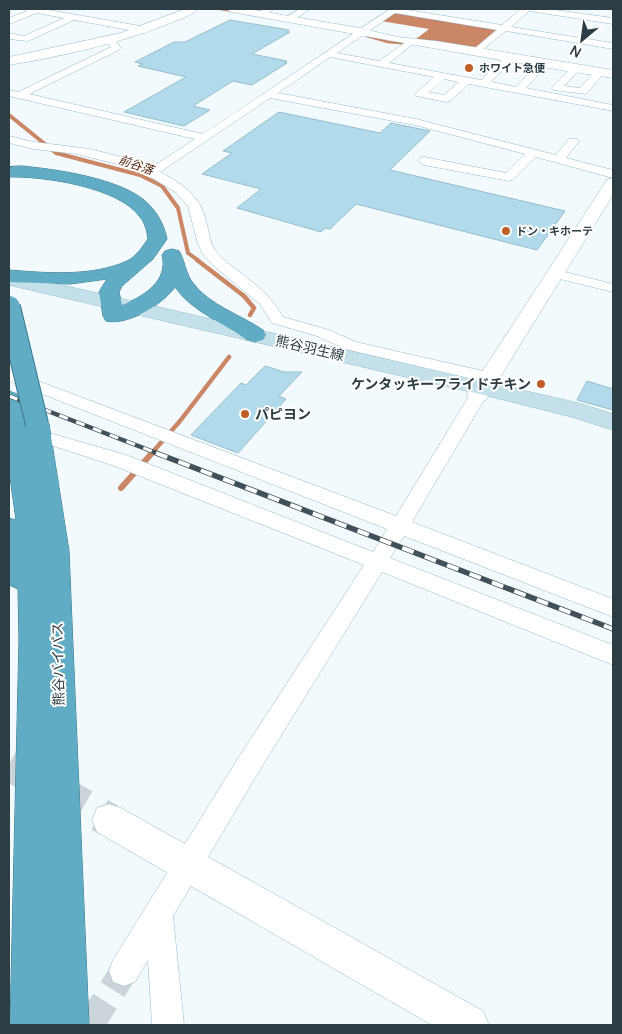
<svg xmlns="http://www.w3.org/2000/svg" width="622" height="1034" font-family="Manrope,'Noto Sans JP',sans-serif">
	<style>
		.water { fill: #cb8665 }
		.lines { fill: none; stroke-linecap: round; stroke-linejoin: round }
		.stream-far3 { stroke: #cb8665; stroke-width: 2.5 }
		.stream-far2 { stroke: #cb8665; stroke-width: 4 }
		.stream-far1 { stroke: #cb8665; stroke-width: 4.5 }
		.stream { stroke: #cb8665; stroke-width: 6 }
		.building { fill: #b1daea; stroke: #96bece }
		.minor-tunnel { stroke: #cbd4d8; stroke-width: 28; stroke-dasharray: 28 14; stroke-linecap: butt }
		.tertiary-tunnel { stroke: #cbd4d8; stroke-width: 34; stroke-dasharray: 34 18; stroke-linecap: butt }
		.minor-casing { stroke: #94bccc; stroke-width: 1 }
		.tertiary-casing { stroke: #94bccc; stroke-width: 1 }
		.secondary-casing { stroke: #94bccc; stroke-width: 1 }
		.trunk-casing { stroke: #35788e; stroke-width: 1 }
		.minor { fill: #fff; fill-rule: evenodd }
		.tertiary { fill: #fff; fill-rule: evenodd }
		.secondary { fill: #c4e0e9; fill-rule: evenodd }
		.trunk { fill: #60acc4; fill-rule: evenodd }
		.rail-far1-casing { stroke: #425157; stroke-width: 4.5 }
		.rail-casing { stroke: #425157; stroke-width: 5.5 }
		.rail-far1 { stroke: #fff; stroke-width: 3; stroke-dasharray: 9; stroke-linecap: butt }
		.rail { stroke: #fff; stroke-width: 4; stroke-dasharray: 12; stroke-linecap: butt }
		.trunk-bridge-casing { stroke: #35788e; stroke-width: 24; stroke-linecap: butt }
		.trunk-bridge { stroke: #60acc4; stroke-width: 22 }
		.poi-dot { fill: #c15e27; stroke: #fff; stroke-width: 2 }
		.labels { text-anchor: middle; stroke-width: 4; stroke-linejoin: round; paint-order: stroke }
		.far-poi-label { font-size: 11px; font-weight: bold; fill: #2d3d44; stroke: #fff; text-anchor: start }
		.far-water-label { font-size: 12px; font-style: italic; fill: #4c1f07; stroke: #fff }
		.street-label { font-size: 14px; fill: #2d3d44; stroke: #fff }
		.poi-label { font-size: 14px; font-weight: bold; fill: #2d3d44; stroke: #fff; text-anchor: end }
	</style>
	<rect width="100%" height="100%" fill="#f2fafd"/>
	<path class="water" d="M 393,12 L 497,29 L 476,47 L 416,39 L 429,29 L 381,21 Z"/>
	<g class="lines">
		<path class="stream-far3" d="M 220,9 L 233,11
			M 367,36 L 388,42 L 410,44"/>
		<path class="stream-far2" d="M 9,115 L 56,153 L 140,175 L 162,186 L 178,208 L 188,253 L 199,261"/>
		<path class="stream-far1" d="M 197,260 L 244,296 L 254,308 L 250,315
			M 151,454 L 180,421 L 229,357"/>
		<path class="stream" d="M 121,488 L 152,453"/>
	</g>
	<path class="building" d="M 230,20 L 289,30 L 287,32 L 290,32 L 252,54 L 287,61 L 284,63 L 287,63 L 252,85 L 233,81 L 193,106 L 210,110 L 184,126 L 124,112 L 186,77 L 138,66 L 143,64 L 135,62 L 174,42 L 185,42 Z
		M 279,112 L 380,133 L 391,123 L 430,131 L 390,170 L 565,211 L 537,250 L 356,204 L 330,229 L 325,228 L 321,232 L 237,208 L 261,189 L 202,174 L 232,153 L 223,151 Z
		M 265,366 L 284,372 L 302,372 L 279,396 L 286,399 L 238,453 L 191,435 L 241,383 L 246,385 Z
		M 587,381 L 613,389 L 613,410 L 577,400 Z"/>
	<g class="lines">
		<path class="minor-tunnel" d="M 90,1025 L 124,971"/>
		<path class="tertiary-tunnel" d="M 9,764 L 109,820"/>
		<g class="minor-casing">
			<path id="minor" d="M 26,9 L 43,9 L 146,27 L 151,30 L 146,33 L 74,20 L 28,41 L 9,39 L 9,33 L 24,36 L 64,18 L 37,13 L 9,24 L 9,18 L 27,11 Z
				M 264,9 L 274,9 L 264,16 L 258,16 L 258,12 Z
				M 300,9 L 310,9 L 292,21 L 286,21 L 286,17 Z
				M 390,9 L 401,9 L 502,25 L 521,9 L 548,9 L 613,18 L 613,24 L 529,11 L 511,27 L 613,43 L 613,49 L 506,31 L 477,54 L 472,51 L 474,49 L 497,30 L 395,13 L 337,53 L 379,61 L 410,39 L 415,42 L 413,44 L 389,63 L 481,80 L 507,55 L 510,54 L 515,57 L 491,82 L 516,87 L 541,61 L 544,60 L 549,63 L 526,88 L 613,105 L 613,111 L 469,84 L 450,101 L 446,102 L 416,96 L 415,94 L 434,77 L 330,57 L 278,93 L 416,119 L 556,155 L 569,139 L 577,139 L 579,141 L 566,158 L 613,170 L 613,178 L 536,157 L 513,180 L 509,181 L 424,165 L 418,161 L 420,158 L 424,157 L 506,173 L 525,154 L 415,125 L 270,98 L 160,172 C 181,183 201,196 206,221 C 209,230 209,241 215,250 C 221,259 232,266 241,273 C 258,286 273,298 283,317 L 329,330 L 356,342 L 496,374 L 498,378 L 496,382 L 490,383 L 345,349 L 317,336 L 272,323 L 260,304 L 216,268 L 203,254 L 198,244 L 188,206 L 175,192 L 149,176 L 117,164 L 76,154 L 34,149 L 9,143 L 9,136 L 34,142 L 90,149 L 125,158 L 151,168 L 195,139 L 9,96 L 9,90 L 18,92 L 111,47 L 106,41 L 111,38 L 114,39 L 121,48 L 119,50 L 29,94 L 203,134 ZM 444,79 L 459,82 L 444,95 L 428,92 Z
				M 576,65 L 581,68 L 564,86 L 580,88 L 596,70 L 604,70 L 605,72 L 586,94 L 553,90 L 552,88 L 553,86 L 573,66 Z
				M 557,270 L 613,284 L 613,292 L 552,277 L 550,274 L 552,271 Z
				M 9,370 L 396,516 L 472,391 L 478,390 L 484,391 L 487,395 L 412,522 L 613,599 L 613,617 L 404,536 L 390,558 L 613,645 L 613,665 L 382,572 L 255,778 L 173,916 L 184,1025 L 152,1025 L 148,960 L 135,982 L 124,986 L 113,982 L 109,971 L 113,960 L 237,760 L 364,565 L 112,465 L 47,444 L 44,440 L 47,436 L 53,434 L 126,455 L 373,552 L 387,529 L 9,381 Z"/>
		</g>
		<g class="tertiary-casing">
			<path id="tertiary" d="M 185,9 L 198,9 C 191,16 177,20 168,24 C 117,44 63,56 9,65 L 9,57 L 121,33 Z
				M 226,9 L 248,9 L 360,28 L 397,37 L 436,41 L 613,70 L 613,78 C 485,59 358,34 231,12 Z
				M 613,178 L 613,195 L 489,395 L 486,400 L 478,402 L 470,400 L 467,395 L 605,183 L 607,180 Z
				M 109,804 L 121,808 L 483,1011 L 489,1025 L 432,1025 L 97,832 L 92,820 L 97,808 Z"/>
		</g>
		<g class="secondary-casing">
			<path id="secondary" d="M 9,273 L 578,403 L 613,414 L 613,430 L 572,417 L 484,395 L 9,285 Z"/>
		</g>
		<g class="trunk-casing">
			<path id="trunk" d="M 21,166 C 55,169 117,178 144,200 C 156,210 164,224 167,239 L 153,259 L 122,286 L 119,292 L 122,305 C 143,297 169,281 162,255 L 165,251 L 172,249 L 179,251 C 185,260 185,273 193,283 C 209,305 241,315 263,330 L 266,335 L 263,340 L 255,342 L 247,340 C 223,322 192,312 175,287 C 163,304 128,326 106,321 L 103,316 L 99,292 L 107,279 L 70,284 L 9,282 L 9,270 C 46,273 92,277 127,261 C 136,257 143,246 148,239 C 147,231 145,223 140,217 C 119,187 43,176 9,177 L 9,167 Z
				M 9,391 L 17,394 L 21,399 L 26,423 L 28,418 L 37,416 L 46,418 L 49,424 L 69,551 L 89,1025 L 10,1025 L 19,640 L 18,589 L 9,585 L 9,518 L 16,520 L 9,470 Z"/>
		</g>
		<use href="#minor" class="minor"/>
		<use href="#tertiary" class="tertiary"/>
		<use href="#secondary" class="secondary"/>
		<use href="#trunk" class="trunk"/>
		<g class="rail-far1-casing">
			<path id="rail-far1" d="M 9,396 L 159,454"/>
		</g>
		<g class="rail-casing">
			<path id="rail" d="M 156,453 L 613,629"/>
		</g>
		<use href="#rail-far1" class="rail-far1"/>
		<use href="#rail" class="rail"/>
		<g class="trunk-bridge-casing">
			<path id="trunk-bridge" d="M 9,307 L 37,424"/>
		</g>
		<use href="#trunk-bridge" class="trunk-bridge"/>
	</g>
	<g class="poi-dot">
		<circle cx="469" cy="68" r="5"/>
		<circle cx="506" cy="231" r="5"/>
		<circle cx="541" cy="384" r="5"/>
		<circle cx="245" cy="414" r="5"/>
	</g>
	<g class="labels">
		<g class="far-poi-label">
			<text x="479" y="72">ホワイト急便</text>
			<text x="516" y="235">ドン・キホーテ</text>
		</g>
		<g class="far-water-label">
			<text transform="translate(136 165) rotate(19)" y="4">前谷落</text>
		</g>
		<g class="street-label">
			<text transform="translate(310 348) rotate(13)" y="5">熊谷羽生線</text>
			<text transform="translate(58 664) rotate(-91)" y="5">熊谷バイパス</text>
		</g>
		<g class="poi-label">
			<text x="531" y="389">ケンタッキーフライドチキン</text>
			<text x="255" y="419" text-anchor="start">パピヨン</text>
		</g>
	</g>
	<rect width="622" height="1034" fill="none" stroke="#2d3d44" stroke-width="20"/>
	<g transform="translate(582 40) rotate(209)" stroke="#ffffff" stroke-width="4" paint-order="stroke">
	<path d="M0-4L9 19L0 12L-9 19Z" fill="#2d3d44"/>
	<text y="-8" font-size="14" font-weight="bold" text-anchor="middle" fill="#2d3d44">N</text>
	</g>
</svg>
